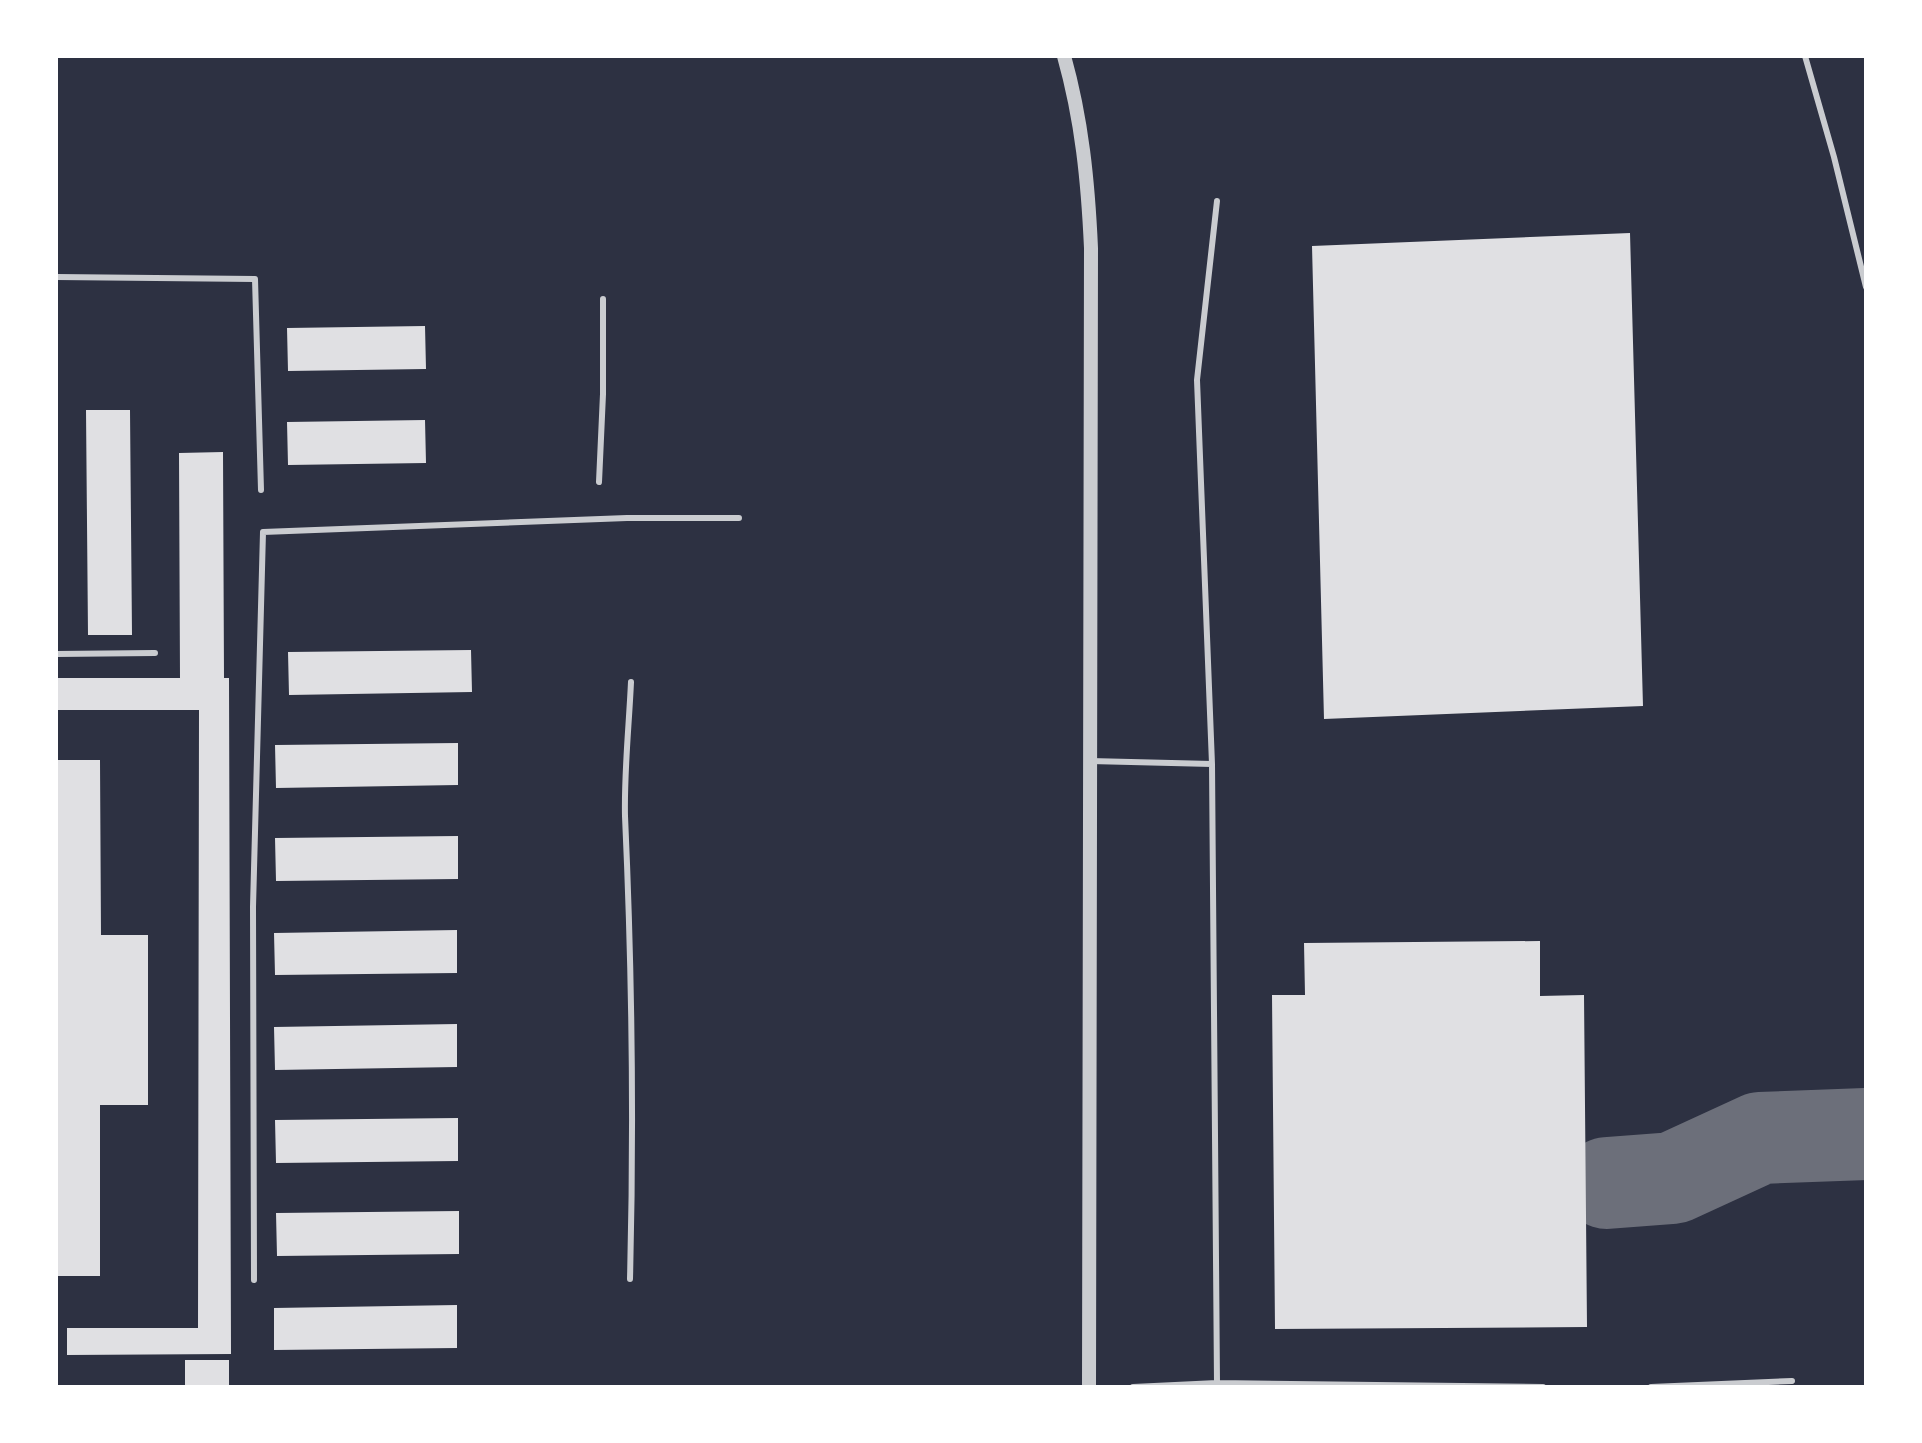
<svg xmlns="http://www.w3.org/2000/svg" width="1922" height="1443" font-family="'Source Serif 4',serif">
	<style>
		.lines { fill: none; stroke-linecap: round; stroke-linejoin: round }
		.taxiway { stroke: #6c6f7a; stroke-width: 92 }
		.building { fill: #e0e0e3 }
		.service { stroke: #caccd0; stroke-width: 6 }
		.tertiary { stroke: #caccd0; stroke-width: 14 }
	</style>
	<rect width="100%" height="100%" fill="#2d3142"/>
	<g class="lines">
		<path class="taxiway" d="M 1607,1183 L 1673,1178 L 1760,1138 L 1866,1134"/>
	</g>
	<path class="building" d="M 1630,233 L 1643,706 L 1324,719 L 1312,246 Z
		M 425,326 L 426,369 L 288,371 L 287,328 Z
		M 86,410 L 130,410 L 132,635 L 88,635 Z
		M 425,420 L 426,463 L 288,465 L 287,422 Z
		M 223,452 L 224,678 L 229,678 L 231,1354 L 67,1355 L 67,1328 L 198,1328 L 199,710 L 56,710 L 56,678 L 180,678 L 179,453 Z
		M 471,650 L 472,692 L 289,695 L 288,652 Z
		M 458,743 L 458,785 L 276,788 L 275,745 Z
		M 56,760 L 100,760 L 101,935 L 148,935 L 148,1105 L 100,1105 L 100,1276 L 56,1276 Z
		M 458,836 L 458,879 L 276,881 L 275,838 Z
		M 457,930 L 457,973 L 275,975 L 274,933 Z
		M 1540,941 L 1540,996 L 1584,995 L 1587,1327 L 1275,1329 L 1272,995 L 1305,995 L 1304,943 Z
		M 457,1024 L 457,1067 L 275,1070 L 274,1027 Z
		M 458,1118 L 458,1161 L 276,1163 L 275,1120 Z
		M 459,1211 L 459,1254 L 277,1256 L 276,1213 Z
		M 457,1305 L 457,1348 L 274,1350 L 274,1308 Z
		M 185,1360 L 229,1360 L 229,1387 L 185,1387 Z"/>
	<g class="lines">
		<path class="service" d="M 1805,56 L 1834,157 L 1866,287
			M 1217,201 L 1197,380 L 1212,764 L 1217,1383
			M 56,277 L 255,279 L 261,490
			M 599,482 L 603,394 L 603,299
			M 56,654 L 155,653
			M 1090,761 L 1212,764
			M 630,1279 C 634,1125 632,970 625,816 C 624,772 629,726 631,682
			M 254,1280 L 253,907 L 263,532 L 627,518 L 739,518
			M 1133,1387 L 1217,1383 L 1543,1387
			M 1651,1387 L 1792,1381"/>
		<path class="tertiary" d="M 1064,56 C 1082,120 1088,182 1091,248 L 1089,1387"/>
	</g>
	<rect width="1922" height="1443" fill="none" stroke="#ffffff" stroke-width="116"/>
</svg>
